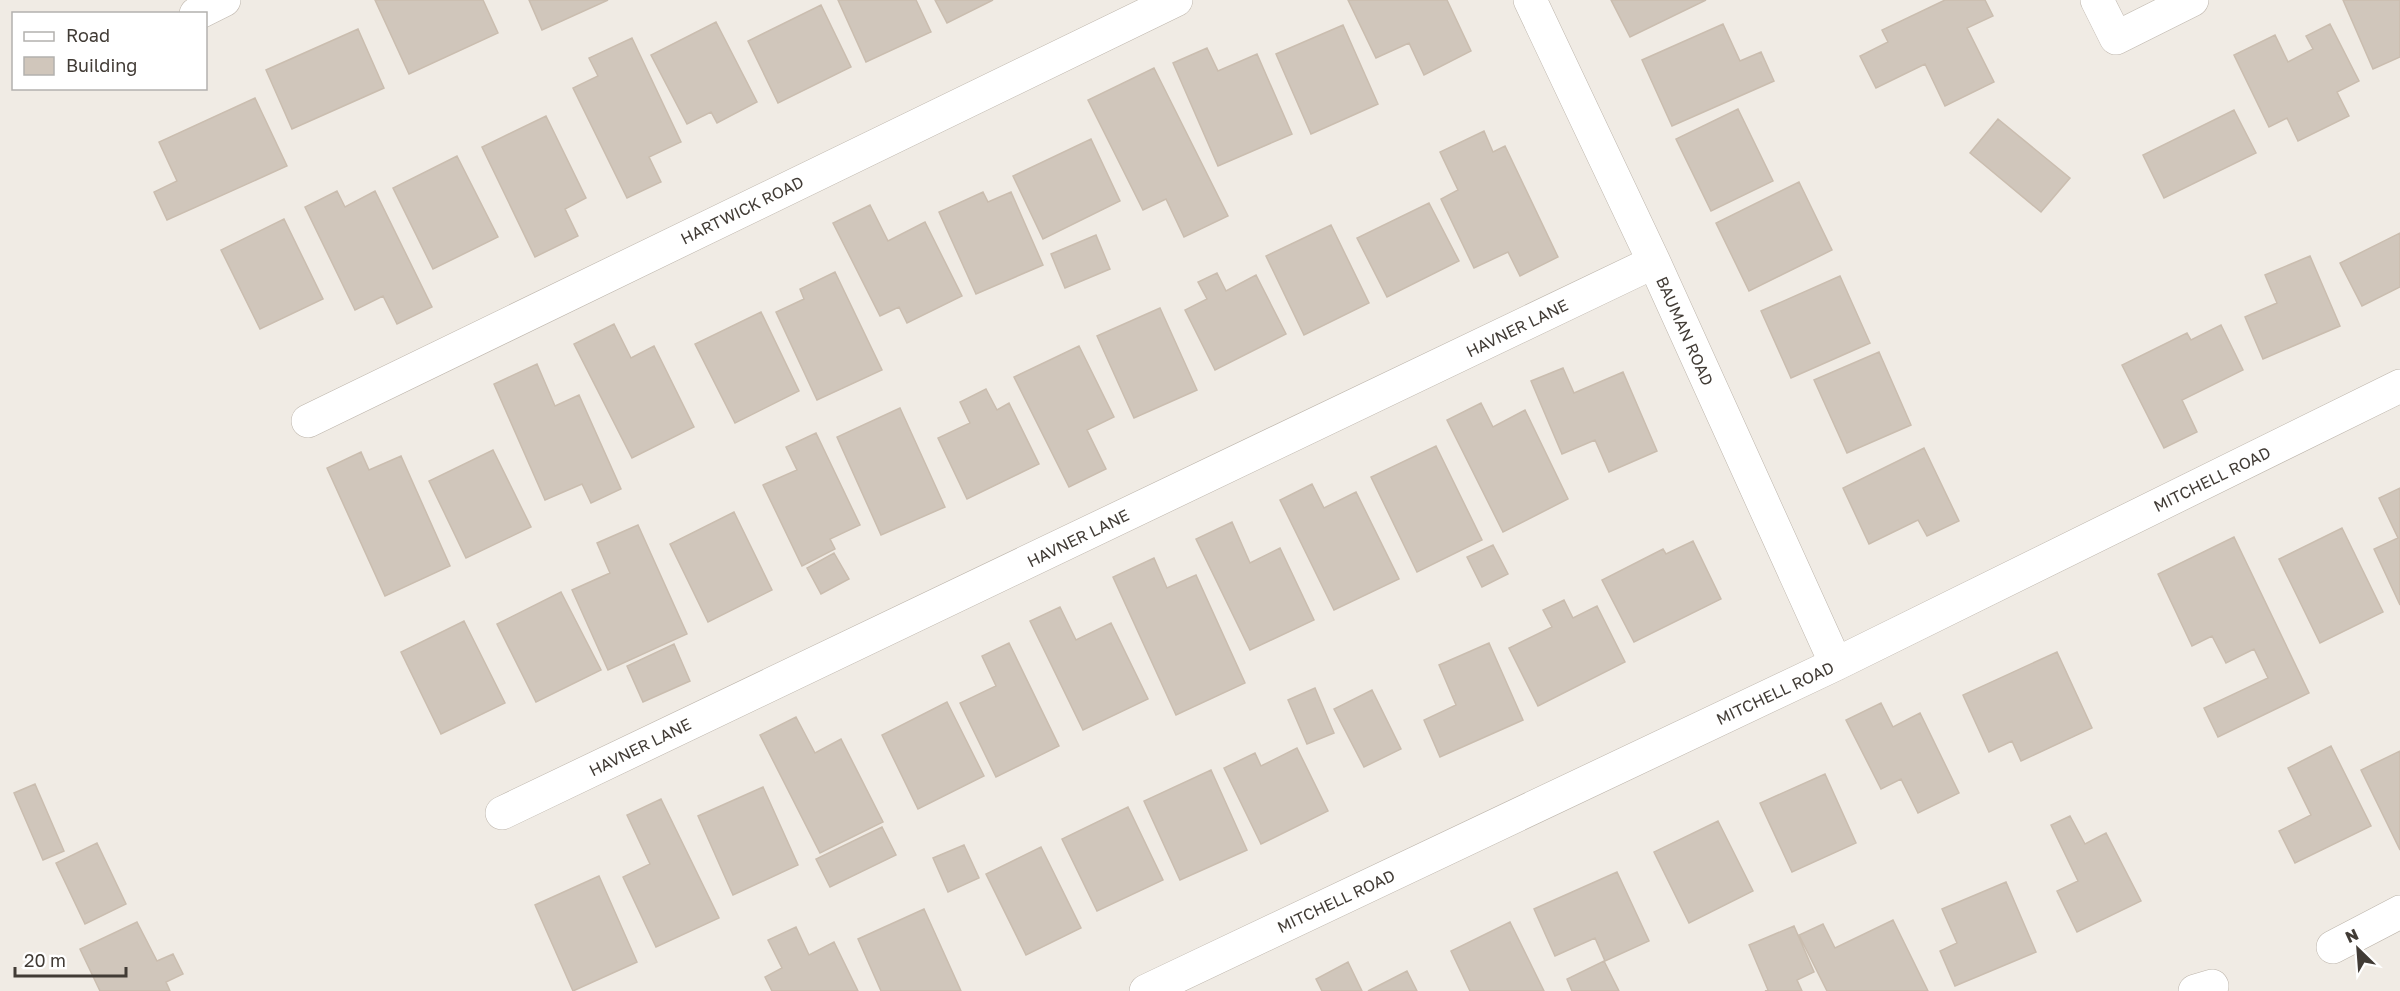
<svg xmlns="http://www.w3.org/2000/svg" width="2400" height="991" font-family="'Golos Text',sans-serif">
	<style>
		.building { fill: #d0c6bb; stroke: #cabdaf; stroke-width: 1.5 }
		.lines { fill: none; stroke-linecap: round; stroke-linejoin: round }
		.minor-casing { stroke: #bdb5ab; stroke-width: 34 }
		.minor { stroke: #fff; stroke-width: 33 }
		.labels { text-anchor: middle; stroke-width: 4.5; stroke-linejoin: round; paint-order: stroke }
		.street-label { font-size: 16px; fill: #413b35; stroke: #fff }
	</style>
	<rect width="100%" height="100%" fill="#f0ebe4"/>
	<path class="building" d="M 375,0 L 483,0 L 498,33 L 409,74 Z
		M 529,0 L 608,0 L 542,30 Z
		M 838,0 L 916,0 L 931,32 L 866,62 Z
		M 935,0 L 993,0 L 947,23 Z
		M 1348,0 L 1447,0 L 1471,51 L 1424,75 L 1409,43 L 1376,58 Z
		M 1611,0 L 1706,0 L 1630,37 Z
		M 1945,0 L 1985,0 L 1993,16 L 1967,28 L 1994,82 L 1945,106 L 1925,64 L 1876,88 L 1860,56 L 1888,42 L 1882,30 Z
		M 2343,0 L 2400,0 L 2400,57 L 2373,69 Z
		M 821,5 L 851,67 L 778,103 L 748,41 Z
		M 716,22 L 757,102 L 717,123 L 711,112 L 687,124 L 651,55 Z
		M 1723,24 L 1740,61 L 1761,52 L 1774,81 L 1672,126 L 1642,60 Z
		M 2330,24 L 2359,81 L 2337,92 L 2349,116 L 2298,141 L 2287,118 L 2269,127 L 2234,55 L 2275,35 L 2288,62 L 2313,49 L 2306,36 Z
		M 1343,25 L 1378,104 L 1311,134 L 1276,54 Z
		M 358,29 L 384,88 L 292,129 L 266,70 Z
		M 632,38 L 681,142 L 649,157 L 661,182 L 627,198 L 573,88 L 598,76 L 589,58 Z
		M 1207,48 L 1218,71 L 1257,54 L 1292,134 L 1218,166 L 1173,63 Z
		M 1154,68 L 1228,216 L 1184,237 L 1166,199 L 1143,210 L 1088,100 Z
		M 255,98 L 287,166 L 167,220 L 154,192 L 177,181 L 159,142 Z
		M 1738,109 L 1773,181 L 1711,211 L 1676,139 Z
		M 2234,110 L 2256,153 L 2164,198 L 2143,155 Z
		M 546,116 L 586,198 L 565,209 L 578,236 L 535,257 L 482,147 Z
		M 1998,119 L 2070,178 L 2041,212 L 1970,153 Z
		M 1484,131 L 1493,152 L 1505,146 L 1558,257 L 1520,276 L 1508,252 L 1474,268 L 1441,199 L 1458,190 L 1440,152 Z
		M 1091,139 L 1120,201 L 1043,239 L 1013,176 Z
		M 457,156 L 498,237 L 433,269 L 393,188 Z
		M 1799,182 L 1832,250 L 1749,291 L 1716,223 Z
		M 337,191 L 345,207 L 375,191 L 432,307 L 397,324 L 383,296 L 355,310 L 305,207 Z
		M 983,192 L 988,202 L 1011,192 L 1043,265 L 976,294 L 939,212 Z
		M 1429,203 L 1459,261 L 1387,297 L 1357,238 Z
		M 870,205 L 888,241 L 925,222 L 962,296 L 907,323 L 899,307 L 880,316 L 833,223 Z
		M 284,219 L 323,299 L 260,329 L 221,250 Z
		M 1331,225 L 1369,303 L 1304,335 L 1266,256 Z
		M 2400,233 L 2400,287 L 2362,306 L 2340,263 Z
		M 1096,235 L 1110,269 L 1065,288 L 1051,254 Z
		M 2310,256 L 2340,326 L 2263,359 L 2245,317 L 2277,303 L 2265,275 Z
		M 835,272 L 882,370 L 817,400 L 776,312 L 804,299 L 800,289 Z
		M 1217,273 L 1226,291 L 1256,275 L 1286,334 L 1215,370 L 1185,310 L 1207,299 L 1198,282 Z
		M 1840,276 L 1870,343 L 1791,378 L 1761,311 Z
		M 1160,308 L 1197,390 L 1134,418 L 1097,336 Z
		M 761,312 L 799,391 L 735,423 L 695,344 Z
		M 614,324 L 631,358 L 654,346 L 694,427 L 632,458 L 574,344 Z
		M 2221,325 L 2243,370 L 2182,400 L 2197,432 L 2164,448 L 2122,365 L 2187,333 L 2191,340 Z
		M 1079,346 L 1114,417 L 1087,430 L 1106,469 L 1069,487 L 1014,377 Z
		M 1879,352 L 1911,425 L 1847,453 L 1814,380 Z
		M 537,364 L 555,406 L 579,395 L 621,489 L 591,503 L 582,484 L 545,500 L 494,384 Z
		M 1563,368 L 1574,393 L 1623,372 L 1657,451 L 1609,472 L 1595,440 L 1562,454 L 1531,381 Z
		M 986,389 L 997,410 L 1009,403 L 1039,464 L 967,499 L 938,438 L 970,423 L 960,402 Z
		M 1481,403 L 1493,427 L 1525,410 L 1568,499 L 1503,532 L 1447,420 Z
		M 900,408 L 945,507 L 881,535 L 837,437 Z
		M 816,433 L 860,525 L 830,539 L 835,549 L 802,566 L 763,485 L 797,470 L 786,447 Z
		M 1436,446 L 1482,540 L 1417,572 L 1371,477 Z
		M 1924,448 L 1959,521 L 1927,536 L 1918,520 L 1869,544 L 1843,488 Z
		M 493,450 L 531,527 L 466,558 L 429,481 Z
		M 361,452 L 369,470 L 401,456 L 450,566 L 385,596 L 327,468 Z
		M 1312,484 L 1324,508 L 1356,492 L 1399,579 L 1334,610 L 1280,500 Z
		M 2400,488 L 2400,605 L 2374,549 L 2398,538 L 2379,498 Z
		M 734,512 L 772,590 L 708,622 L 670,544 Z
		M 1232,522 L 1250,563 L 1280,548 L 1314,620 L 1250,650 L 1196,539 Z
		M 638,525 L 687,634 L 608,670 L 572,590 L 610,573 L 597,543 Z
		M 2342,528 L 2383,612 L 2320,643 L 2279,559 Z
		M 2234,537 L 2309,693 L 2218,737 L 2204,708 L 2268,678 L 2254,649 L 2226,663 L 2212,636 L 2192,646 L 2158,574 Z
		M 1693,541 L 1721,599 L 1634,642 L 1602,580 L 1663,549 L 1666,554 Z
		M 1493,545 L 1508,574 L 1482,587 L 1467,557 Z
		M 834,553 L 849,579 L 821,594 L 807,568 Z
		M 1154,558 L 1167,588 L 1196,575 L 1245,683 L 1176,715 L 1113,577 Z
		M 561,592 L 601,670 L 536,702 L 497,624 Z
		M 1564,600 L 1573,618 L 1597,606 L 1625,662 L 1538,706 L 1509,648 L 1552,627 L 1543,610 Z
		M 1060,607 L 1076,640 L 1111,623 L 1148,699 L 1083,730 L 1030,621 Z
		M 464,621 L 505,703 L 441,734 L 401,652 Z
		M 1009,643 L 1059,746 L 996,777 L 960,703 L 996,686 L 982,656 Z
		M 1489,643 L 1523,720 L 1440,757 L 1424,720 L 1456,705 L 1439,665 Z
		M 674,644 L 690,681 L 643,702 L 627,666 Z
		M 2057,652 L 2092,728 L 2021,761 L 2012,741 L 1989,752 L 1963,695 Z
		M 1315,688 L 1334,733 L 1307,744 L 1288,700 Z
		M 1372,690 L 1401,749 L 1364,767 L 1334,709 Z
		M 947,702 L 984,776 L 918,809 L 882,735 Z
		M 1881,703 L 1893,727 L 1920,713 L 1959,793 L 1918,813 L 1901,779 L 1881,789 L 1846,720 Z
		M 796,717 L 815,753 L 841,739 L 883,822 L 820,853 L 760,735 Z
		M 2331,746 L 2371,826 L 2295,863 L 2279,831 L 2311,815 L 2288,768 Z
		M 1297,748 L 1328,811 L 1261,844 L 1224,768 L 1255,753 L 1261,766 Z
		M 2400,751 L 2400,850 L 2361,770 Z
		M 1211,770 L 1247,850 L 1180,880 L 1144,801 Z
		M 1825,774 L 1856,843 L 1792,872 L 1760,803 Z
		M 35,784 L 64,851 L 43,860 L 14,793 Z
		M 763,787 L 798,865 L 733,895 L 698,816 Z
		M 661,799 L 719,918 L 656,947 L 623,877 L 650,864 L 627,815 Z
		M 1128,807 L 1163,880 L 1097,911 L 1062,839 Z
		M 2070,816 L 2085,844 L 2106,833 L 2141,901 L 2077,932 L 2057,891 L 2078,881 L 2051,825 Z
		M 1718,821 L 1753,891 L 1689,923 L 1654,852 Z
		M 882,827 L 896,855 L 830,887 L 816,859 Z
		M 97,843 L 126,904 L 85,924 L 56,863 Z
		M 964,845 L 979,878 L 948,892 L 933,858 Z
		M 1041,847 L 1081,928 L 1026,955 L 986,874 Z
		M 1617,872 L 1649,941 L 1605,961 L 1595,938 L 1555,956 L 1534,909 Z
		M 599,876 L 637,962 L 573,991 L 535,905 Z
		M 2006,882 L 2036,952 L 1955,986 L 1940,951 L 1957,943 L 1942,909 Z
		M 924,909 L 961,991 L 881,991 L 858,939 Z
		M 1893,920 L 1928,991 L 1827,991 L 1799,935 L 1823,924 L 1835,948 Z
		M 137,922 L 157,961 L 173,954 L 183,974 L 166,982 L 170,991 L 100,991 L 80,949 Z
		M 1510,922 L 1544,991 L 1470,991 L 1451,951 Z
		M 1794,926 L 1814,972 L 1797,980 L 1802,991 L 1765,991 L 1768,990 L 1749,945 Z
		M 796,927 L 809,955 L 834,942 L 858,991 L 772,991 L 765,977 L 782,968 L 768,940 Z
		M 1604,961 L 1619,991 L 1572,991 L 1567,979 Z
		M 1348,962 L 1362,991 L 1322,991 L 1316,979 Z
		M 1407,971 L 1417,991 L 1368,991 Z"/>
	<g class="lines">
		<g class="minor-casing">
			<path id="minor" d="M 1530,0 L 1654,262 L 1836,664
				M 2097,0 L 2116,38 L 2192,0
				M 196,14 L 224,0
				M 308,421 L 1176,0
				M 502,813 L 1654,262
				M 2333,947 L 2400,912
				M 1146,991 L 1836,664 L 2400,386
				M 2195,991 L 2212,986"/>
		</g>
		<use href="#minor" class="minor"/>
	</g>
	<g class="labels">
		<g class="street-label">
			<text transform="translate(742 210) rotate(-26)" y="6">HARTWICK ROAD</text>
			<text transform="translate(1517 328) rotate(-26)" y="6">HAVNER LANE</text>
			<text transform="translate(1685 331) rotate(66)" y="6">BAUMAN ROAD</text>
			<text transform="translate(2212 479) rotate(-26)" y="6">MITCHELL ROAD</text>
			<text transform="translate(1078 538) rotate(-26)" y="6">HAVNER LANE</text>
			<text transform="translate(1775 693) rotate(-25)" y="6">MITCHELL ROAD</text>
			<text transform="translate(640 747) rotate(-26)" y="6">HAVNER LANE</text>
			<text transform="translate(1336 901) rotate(-25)" y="6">MITCHELL ROAD</text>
		</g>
	</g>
	<rect x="12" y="12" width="195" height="78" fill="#ffffff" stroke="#b3b1ae" stroke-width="1.5"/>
	<rect x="24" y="32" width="30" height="9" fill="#ffffff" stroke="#b3b1ae" stroke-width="1.5"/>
	<text x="66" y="42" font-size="18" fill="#413b35">Road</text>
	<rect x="24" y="57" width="30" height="18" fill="#d0c6bb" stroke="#b3b1ae" stroke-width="1.5"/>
	<text x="66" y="72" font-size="18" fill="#413b35">Building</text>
	<g transform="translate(2358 949) rotate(335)" stroke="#ffffff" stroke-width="4.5" paint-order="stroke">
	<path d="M0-4.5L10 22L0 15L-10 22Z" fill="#413b35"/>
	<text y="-9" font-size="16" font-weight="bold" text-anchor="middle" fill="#413b35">N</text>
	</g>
	<path d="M15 967v9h111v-9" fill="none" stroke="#413b35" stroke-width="3"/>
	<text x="24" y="967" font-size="18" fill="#413b35" stroke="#ffffff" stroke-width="4.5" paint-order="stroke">20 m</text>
</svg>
